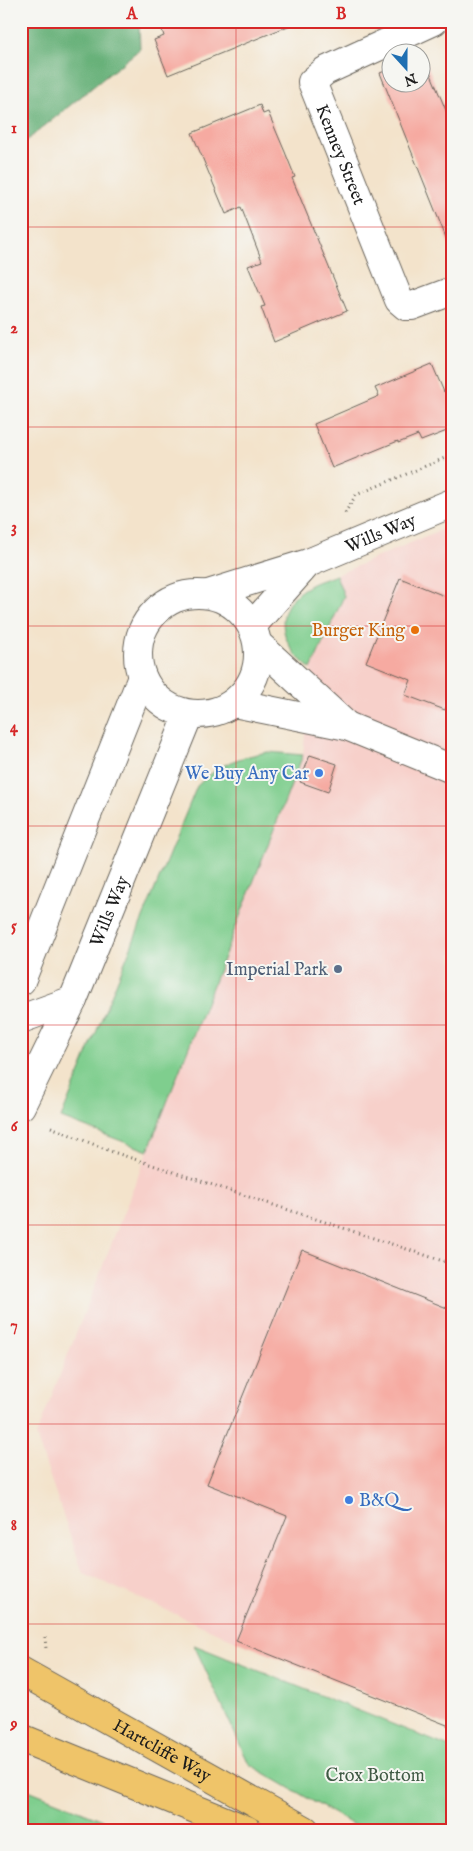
<svg xmlns="http://www.w3.org/2000/svg" width="473" height="1851" font-family="'IM FELL English',serif">
	<style>
		.built { fill: #f7d0ca }
		.green { fill: #7fce8e; stroke: #4e7555 }
		.forest { fill: #67b179; stroke: #42664a }
		.building { fill: #f6aaa1 }
		.lines { fill: none; stroke-linecap: round; stroke-linejoin: round }
		.minor-casing { stroke: #676259; stroke-width: 30 }
		.highway-casing { stroke: #676259; stroke-width: 30 }
		.path { stroke: #676259; stroke-width: 3; stroke-dasharray: 1 4; stroke-linecap: butt }
		.minor { stroke: #fff; stroke-width: 28 }
		.highway { stroke: #efc469; stroke-width: 28 }
		.grid { fill: none; stroke: #d62828; stroke-width: 1; stroke-opacity: 0.55 }
		.food-dot { fill: #e8710a; stroke: #f6f6f2; stroke-width: 2 }
		.shop-dot { fill: #3f7fe0; stroke: #f6f6f2; stroke-width: 2 }
		.service-dot { fill: #5c6f8a; stroke: #f6f6f2; stroke-width: 2 }
		.labels { text-anchor: middle; stroke-width: 4; stroke-linejoin: round; paint-order: stroke }
		.street-label { font-size: 18px; fill: #1c1c1c; stroke: #f6f6f2 }
		.food-label { font-size: 18px; fill: #c56008; stroke: #f6f6f2; text-anchor: end }
		.shop-label { font-size: 18px; fill: #366cbe; stroke: #f6f6f2; text-anchor: end }
		.service-label { font-size: 18px; fill: #4e5e75; stroke: #f6f6f2; text-anchor: end }
		.park-label { font-size: 18px; fill: #3f5a44; stroke: #f6f6f2 }
		.neatline { fill: none; stroke: #d62828; stroke-width: 2 }
		.grid-label { font-size: 16px; text-anchor: middle; font-weight: bold; fill: #d62828 }
	</style>
	<rect width="100%" height="100%" fill="#f6f6f2"/>
	<filter id="ink" filterUnits="userSpaceOnUse"><feTurbulence type="fractalNoise" baseFrequency=".02" numOctaves="2"/><feDisplacementMap in="SourceGraphic" scale="10" xChannelSelector="R" yChannelSelector="G"/><feConvolveMatrix kernelMatrix="1 2 1 2 8 2 1 2 1" color-interpolation-filters="sRGB"/></filter>
	<filter id="wash" filterUnits="userSpaceOnUse"><feTurbulence type="fractalNoise" baseFrequency=".0096" numOctaves="4" result="noise"/><feDisplacementMap in="SourceGraphic" scale="20" xChannelSelector="R" yChannelSelector="G"/><feGaussianBlur stdDeviation="1.12" result="paint"/><feColorMatrix in="noise" values="0 0 0 0 0 0 0 0 0 0 0 0 0 0 0 0 0 1.4 0 .05"/><feComposite in="paint" operator="in"/></filter>
	<g filter="url(#wash)">
		<rect width="100%" height="100%" fill="#f3e3cb"/>
		<path class="built" d="M 452,525 L 452,1727 L 236,1641 L 83,1573 L 36,1436 L 303,755 L 311,669 L 344,597 L 336,575 Z"/>
		<path class="green" d="M 336,575 L 344,596 L 311,669 C 281,647 269,609 307,587 C 316,581 327,579 336,575 Z
			M 268,752 L 303,755 L 148,1151 L 61,1118 L 197,786 C 221,763 236,758 268,752 Z
			M 194,1645 L 452,1748 L 452,1830 L 362,1830 L 249,1764 Z
			M 21,1787 L 128,1830 L 21,1830 Z"/>
		<path class="forest" d="M 21,21 L 139,21 L 140,49 L 21,145 Z"/>
		<g id="blocks">
			<path class="building" d="M 159,21 L 298,21 L 298,22 L 168,75 L 154,40 L 164,36 Z
				M 423,55 L 452,125 L 451,250 L 380,73 L 390,69 L 390,82 L 420,82 L 420,56 Z
				M 260,105 L 263,114 L 268,112 L 285,152 L 295,177 L 292,178 L 347,311 L 274,342 L 261,307 L 265,306 L 248,266 L 262,261 L 241,207 L 226,214 L 192,133 Z
				M 432,364 L 444,392 L 452,389 L 452,429 L 421,441 L 418,435 L 398,443 L 398,441 L 332,468 L 314,424 L 379,396 L 375,388 Z
				M 400,578 L 452,599 L 452,692 L 445,710 L 405,695 L 411,680 L 366,662 Z
				M 310,755 L 337,764 L 328,792 L 300,782 Z
				M 302,1250 L 452,1310 L 452,1727 L 236,1641 L 287,1516 L 207,1484 Z"/>
		</g>
	</g>
	<g filter="url(#ink)">
		<use href="#blocks" fill-opacity="0" stroke="#676259" stroke-width="1"/>
		<g class="lines">
			<g class="minor-casing">
				<g id="minor">
					<path id="s1" d="M 434,21 L 325,71 L 312,82 L 399,300 L 406,306 L 412,306 L 452,291"/>
					<path id="s2" d="M 211,593 L 308,563 L 452,503"/>
					<circle cx="198" cy="654" r="60"/>
					<path d="M 252,626 L 307,564"/>
					<path d="M 259,645 L 347,726"/>
					<path d="M 234,703 L 347,726 L 452,769"/>
					<path d="M 21,981 L 142,677"/>
					<path d="M 21,1019 L 73,1000"/>
					<path id="s3" d="M 21,1106 L 73,1000 L 189,714"/>
				</g>
			</g>
			<g class="highway-casing">
				<g id="highway">
					<path id="s4" d="M 21,1671 L 305,1830"/>
					<path d="M 21,1738 L 247,1830"/>
				</g>
			</g>
			<path class="path" d="M 345,513 L 356,495 L 452,455
				M 51,1127 L 110,1151 L 452,1264
				M 45,1637 L 46,1649"/>
			<use href="#minor" class="minor"/>
			<use href="#highway" class="highway"/>
		</g>
	</g>
	<path class="grid" d="M 236,21 L 236,1830M 21,227 L 452,227M 21,427 L 452,427M 21,626 L 452,626M 21,826 L 452,826M 21,1025 L 452,1025M 21,1225 L 452,1225M 21,1424 L 452,1424M 21,1624 L 452,1624"/>
	<circle class="food-dot" cx="415" cy="630" r="5"/>
	<g class="shop-dot">
		<circle cx="319" cy="773" r="5"/>
		<circle cx="349" cy="1500" r="5"/>
	</g>
	<circle class="service-dot" cx="338" cy="969" r="5"/>
	<g class="labels">
		<g class="street-label">
			<text dy="6" stroke="none"><textPath href="#s1" startOffset="215">Kenney Street</textPath></text>
			<text dy="6" stroke="none"><textPath href="#s2" startOffset="180">Wills Way</textPath></text>
			<text dy="6" stroke="none"><textPath href="#s3" startOffset="214">Wills Way</textPath></text>
			<text dy="6" stroke="none"><textPath href="#s4" startOffset="162">Hartcliffe Way</textPath></text>
		</g>
		<g class="food-label">
			<text x="405" y="636">Burger King</text>
		</g>
		<g class="shop-label">
			<text x="309" y="779">We Buy Any Car</text>
			<text x="359" y="1506" text-anchor="start">B&amp;Q</text>
		</g>
		<g class="service-label">
			<text x="328" y="975">Imperial Park</text>
		</g>
		<g class="park-label">
			<text x="375" y="1781">Crox Bottom</text>
		</g>
	</g>
	<rect width="473" height="1851" fill="none" stroke="#f6f6f2" stroke-width="55"/>
	<g transform="translate(406 68) rotate(159)"><circle r="24" fill="#f6f6f2" stroke="#9f9f9c"/>
	<path d="M0-4L9 19L0 12L-9 19Z" fill="#1f6fb2"/>
	<text y="-8" font-size="14" font-weight="bold" text-anchor="middle" fill="#1c1c1c">N</text>
	</g>
	<rect x="28" y="28" width="418" height="1796" class="neatline"/>
	<g class="grid-label">
		<text x="132" y="19">A</text>
		<text x="341" y="19">B</text>
		<text x="14" y="133">1</text>
		<text x="14" y="333">2</text>
		<text x="14" y="532">3</text>
		<text x="14" y="732">4</text>
		<text x="14" y="931">5</text>
		<text x="14" y="1131">6</text>
		<text x="14" y="1330">7</text>
		<text x="14" y="1530">8</text>
		<text x="14" y="1729">9</text>
	</g>
</svg>
